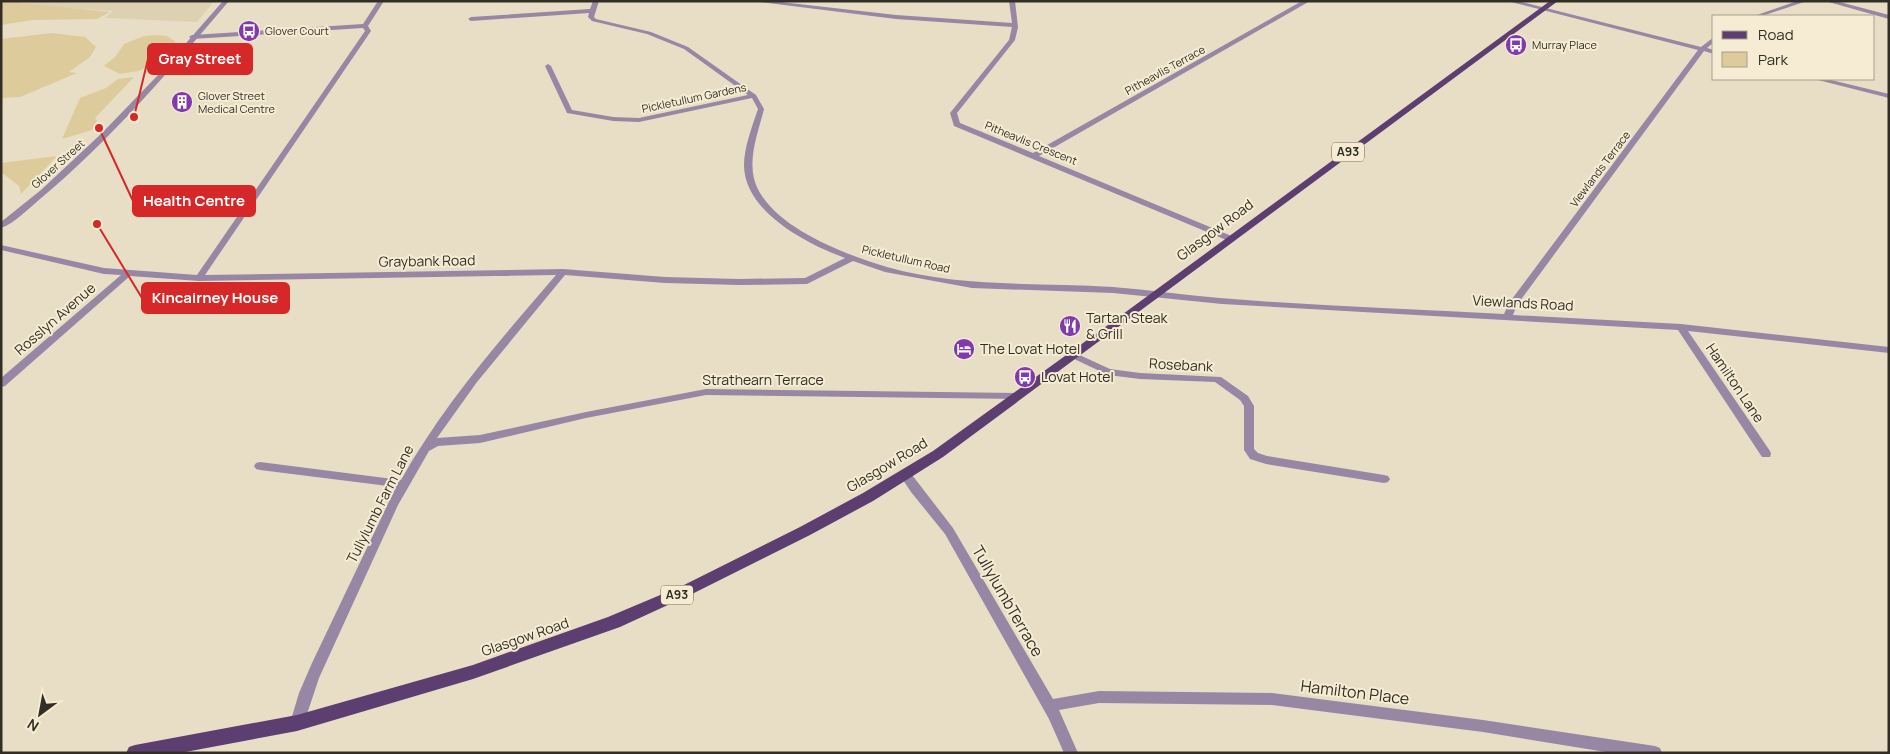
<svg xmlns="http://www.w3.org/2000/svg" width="1890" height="754" font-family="Manrope,sans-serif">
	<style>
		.built { fill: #ded1b2 }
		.green { fill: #decb9b }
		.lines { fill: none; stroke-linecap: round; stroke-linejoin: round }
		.minor { fill: #9787a4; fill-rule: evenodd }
		.tertiary { fill: #9787a4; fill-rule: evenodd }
		.primary { fill: #5c3e71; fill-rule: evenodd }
		.labels { text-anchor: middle; stroke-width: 4; stroke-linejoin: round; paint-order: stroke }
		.far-poi-label { font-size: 11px; fill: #322e25; stroke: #f5ecd3; text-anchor: start }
		.far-street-label { font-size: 11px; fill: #322e25; stroke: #f5ecd3 }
		.shield { fill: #f5ecd3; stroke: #6c6759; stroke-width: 1 }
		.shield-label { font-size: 12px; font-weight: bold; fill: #322e25 }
		.street-label { font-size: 14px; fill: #322e25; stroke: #f5ecd3 }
		.poi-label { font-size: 14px; fill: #322e25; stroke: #f5ecd3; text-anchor: start }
		.near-street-label { font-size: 16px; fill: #322e25; stroke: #f5ecd3 }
		.leader { fill: none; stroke: #d62828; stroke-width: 2 }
		.callout-dot { fill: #d62828; stroke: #f5ecd3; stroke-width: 2 }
		.callout { fill: #d62828; stroke: #d62828; stroke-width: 2 }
		.callout-label { font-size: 15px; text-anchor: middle; font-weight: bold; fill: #fff }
	</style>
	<rect width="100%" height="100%" fill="#e8dec6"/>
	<path class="built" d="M 26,1 L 214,1 L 197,22 L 105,18 L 113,11 L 18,5 Z"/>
	<path class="green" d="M 1,1 L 24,1 L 20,3 L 110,12 L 97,19 L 32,20 L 1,25 Z
		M 52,33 L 85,37 L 96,47 L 90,57 L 69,72 L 77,73 L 20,97 L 1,98 L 1,39 Z
		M 156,35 L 167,36 L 176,42 L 157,52 L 143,69 L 138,71 L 120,74 L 104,66 L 116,56 L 124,44 L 144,36 Z
		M 134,77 L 95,118 L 97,121 L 92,130 L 62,139 L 80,98 L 106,88 L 118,79 Z
		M 57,156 L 21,194 L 19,186 L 1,172 L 1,163 Z"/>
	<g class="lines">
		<path class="minor" d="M 378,1 L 384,1 L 368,26 L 371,31 L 205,275 L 563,269 L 665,277 L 739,279 L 805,278 L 845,258 C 807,244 745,212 744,166 C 744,147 752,127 758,109 L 752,98 L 639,122 L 613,121 L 567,113 L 545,66 L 548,64 L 551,66 L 572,110 L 613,117 L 639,118 L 748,95 L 684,49 L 647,34 L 592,21 L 588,17 L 589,13 L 471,21 L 468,19 L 471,17 L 590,9 L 593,1 L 599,1 L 594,17 L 596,19 L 651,32 L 688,47 L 756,95 L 764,109 C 757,137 743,169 762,196 C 786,232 847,255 887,267 C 961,288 1038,282 1113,287 C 1149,290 1185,295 1220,298 C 1315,306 1410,309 1504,314 L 1509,303 L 1698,50 L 1507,1 L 1518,1 L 1701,47 L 1714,37 L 1714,42 L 1707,48 L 1714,50 L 1714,54 L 1704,51 L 1517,305 L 1513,315 L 1681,324 L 1889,347 L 1889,353 L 1688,331 L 1770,451 L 1771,454 L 1770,457 L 1762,457 L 1678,330 L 1222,304 L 1113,293 L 972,288 L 885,272 L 853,261 L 807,284 L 739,285 L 665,283 L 565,275 L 477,382 L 437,438 L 480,435 L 586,412 L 706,389 L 1018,393 L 1023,396 L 1018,399 L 706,395 L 586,418 L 480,443 L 438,446 L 429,451 L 398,505 L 319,678 L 304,723 L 302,727 L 297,729 L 292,727 L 290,723 L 299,693 L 312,663 L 396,487 L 260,470 L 256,469 L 254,466 L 256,463 L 260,462 L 401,480 C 443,405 500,340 556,275 L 199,281 L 130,276 L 5,386 L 1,387 L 1,378 L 121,275 L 104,274 L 1,250 L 1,245 L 104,268 L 197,275 L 365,31 L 363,28 L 192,39 L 189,37 L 192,35 L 363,24 Z
			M 752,1 L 772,1 L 896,15 L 1012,23 L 1009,1 L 1015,1 L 1018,27 L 1015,40 L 957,113 L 960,123 L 1033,153 L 1302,1 L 1310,1 L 1039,156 L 1234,237 L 1235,239 L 1231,242 L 954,126 L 950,113 L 1009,40 L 1012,27 L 896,19 Z
			M 1797,1 L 1807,1 L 1762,16 L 1754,16 Z
			M 1825,1 L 1836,1 L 1889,15 L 1889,19 Z
			M 1817,79 L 1827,79 L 1889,94 L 1889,98 L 1818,80 Z
			M 1073,352 L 1110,369 L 1140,373 L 1221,377 L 1248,396 L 1254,406 L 1254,449 L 1258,453 L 1267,456 L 1384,475 L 1388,476 L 1390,479 L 1388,482 L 1384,483 L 1266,464 L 1250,459 L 1244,450 L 1244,406 L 1240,400 L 1215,382 L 1140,379 L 1108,375 L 1070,357 L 1068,355 L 1070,353 Z
			M 905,470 L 909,471 L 953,528 L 1053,699 L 1099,691 L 1272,693 L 1483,720 L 1655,746 L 1660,748 L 1662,753 L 1612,753 L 1483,732 L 1272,705 L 1099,703 L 1059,710 L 1078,753 L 1064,753 L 1049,719 L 945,534 L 911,492 L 899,474 L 901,471 Z"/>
		<path class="tertiary" d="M 223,1 L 229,1 C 170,70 110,141 40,199 C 29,208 15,223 1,228 L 1,222 L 41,190 L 102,133 L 159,74 Z"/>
		<path class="primary" d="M 1550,1 L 1558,1 L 943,457 L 873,501 L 810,535 L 694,593 L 620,627 L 473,679 L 297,731 L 180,753 L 126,753 L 129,747 L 135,745 L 297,715 L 473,665 L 608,617 L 684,585 L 800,527 L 863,493 L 933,451 L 1108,325 Z"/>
	</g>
	<defs>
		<g id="bus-disc" transform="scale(1.125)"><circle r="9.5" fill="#803aad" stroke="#f5ecd3"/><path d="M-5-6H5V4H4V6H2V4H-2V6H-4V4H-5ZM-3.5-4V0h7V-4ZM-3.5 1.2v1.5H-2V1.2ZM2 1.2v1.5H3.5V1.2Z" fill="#fff"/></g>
		<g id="building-disc" transform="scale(1.125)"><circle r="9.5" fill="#803aad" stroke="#f5ecd3"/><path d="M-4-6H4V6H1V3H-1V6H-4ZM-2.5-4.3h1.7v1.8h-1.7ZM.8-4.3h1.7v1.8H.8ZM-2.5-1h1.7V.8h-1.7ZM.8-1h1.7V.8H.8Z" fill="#fff"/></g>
		<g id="restaurant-disc" transform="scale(1.125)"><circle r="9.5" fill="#803aad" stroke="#f5ecd3"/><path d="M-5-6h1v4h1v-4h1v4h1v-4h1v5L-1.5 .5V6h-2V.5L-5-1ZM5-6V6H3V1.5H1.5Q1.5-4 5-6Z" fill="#fff"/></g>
		<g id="hotel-disc" transform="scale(1.125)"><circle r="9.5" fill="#803aad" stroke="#f5ecd3"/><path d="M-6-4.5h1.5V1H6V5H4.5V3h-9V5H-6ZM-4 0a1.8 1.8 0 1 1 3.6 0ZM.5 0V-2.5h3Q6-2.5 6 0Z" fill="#fff"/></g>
	</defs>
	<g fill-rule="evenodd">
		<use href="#bus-disc" x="249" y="31"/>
		<use href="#bus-disc" x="1516" y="45"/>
		<use href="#building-disc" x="182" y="102"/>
		<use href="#restaurant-disc" x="1070" y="326"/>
		<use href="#hotel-disc" x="964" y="349"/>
		<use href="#bus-disc" x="1025" y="377"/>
	</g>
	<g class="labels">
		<g class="far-poi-label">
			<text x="265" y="35">Glover Court</text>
			<text x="1532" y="49">Murray Place</text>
			<text x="198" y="100">Glover Street<tspan x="198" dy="13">Medical Centre</tspan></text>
		</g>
		<g class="far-street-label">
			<text transform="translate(1165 70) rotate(-29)" y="4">Pitheavlis Terrace</text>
			<text transform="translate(694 98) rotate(-12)" y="4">Pickletullum Gardens</text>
			<text transform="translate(1031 143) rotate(22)" y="4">Pitheavlis Crescent</text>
			<text transform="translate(58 164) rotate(-42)" y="4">Glover Street</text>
			<text transform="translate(1600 169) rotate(-53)" y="4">Viewlands Terrace</text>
			<text transform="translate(906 259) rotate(13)" y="4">Pickletullum Road</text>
		</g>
		<g class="shield">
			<rect x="1332" y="142.5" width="32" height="19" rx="4"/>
			<rect x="661" y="585.5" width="32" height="19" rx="4"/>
		</g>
		<g class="shield-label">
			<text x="1348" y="156">A93</text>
			<text x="677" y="599">A93</text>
		</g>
		<g class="street-label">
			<text transform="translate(1215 230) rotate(-37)" y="5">Glasgow Road</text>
			<text transform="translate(427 261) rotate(-1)" y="5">Graybank Road</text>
			<text transform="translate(1523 303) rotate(3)" y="5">Viewlands Road</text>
			<text transform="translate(55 319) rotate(-41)" y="5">Rosslyn Avenue</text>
			<text transform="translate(1181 365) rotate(3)" y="5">Rosebank</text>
			<text x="763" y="385">Strathearn Terrace</text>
			<text transform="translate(1735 383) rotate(56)" y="5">Hamilton Lane</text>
			<text transform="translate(887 465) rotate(-31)" y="5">Glasgow Road</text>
			<text transform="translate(380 504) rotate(-63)" y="5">Tullylumb Farm Lane</text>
			<text transform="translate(525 637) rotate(-19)" y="5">Glasgow Road</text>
		</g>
		<g class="poi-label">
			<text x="1086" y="323">Tartan Steak<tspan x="1086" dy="16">&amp; Grill</tspan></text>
			<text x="980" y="354">The Lovat Hotel</text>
			<text x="1041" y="382">Lovat Hotel</text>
		</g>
		<g class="near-street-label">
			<text transform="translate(1008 601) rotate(60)" y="6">TullylumbTerrace</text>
			<text transform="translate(1355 692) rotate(7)" y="6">Hamilton Place</text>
		</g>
	</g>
	<path class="leader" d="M134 117L148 59M99 128L133 201M97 224L142 298"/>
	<g class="callout-dot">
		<circle cx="134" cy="117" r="5"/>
		<circle cx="99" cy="128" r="5"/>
		<circle cx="97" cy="224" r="5"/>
	</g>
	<g class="callout">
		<rect x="148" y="44" width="104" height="30" rx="5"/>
		<rect x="133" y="186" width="122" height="30" rx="5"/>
		<rect x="142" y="283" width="147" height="30" rx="5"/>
	</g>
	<g class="callout-label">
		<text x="200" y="64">Gray Street</text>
		<text x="194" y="206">Health Centre</text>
		<text x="215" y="303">Kincairney House</text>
	</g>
	<rect width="1890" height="754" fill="none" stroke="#322e25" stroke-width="5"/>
	<rect x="1712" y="15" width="162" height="65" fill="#f5ecd3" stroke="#a7a08d"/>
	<rect x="1722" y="31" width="25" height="8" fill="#5c3e71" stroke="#a7a08d"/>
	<text x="1758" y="40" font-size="15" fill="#322e25">Road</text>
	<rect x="1722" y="52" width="25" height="15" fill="#decb9b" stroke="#a7a08d"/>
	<text x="1758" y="65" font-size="15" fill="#322e25">Park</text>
	<g transform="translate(40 714) rotate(212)" stroke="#f5ecd3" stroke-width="4" paint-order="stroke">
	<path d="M0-4L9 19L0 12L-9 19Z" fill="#322e25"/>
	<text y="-8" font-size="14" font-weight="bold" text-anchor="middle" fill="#322e25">N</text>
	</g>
</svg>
